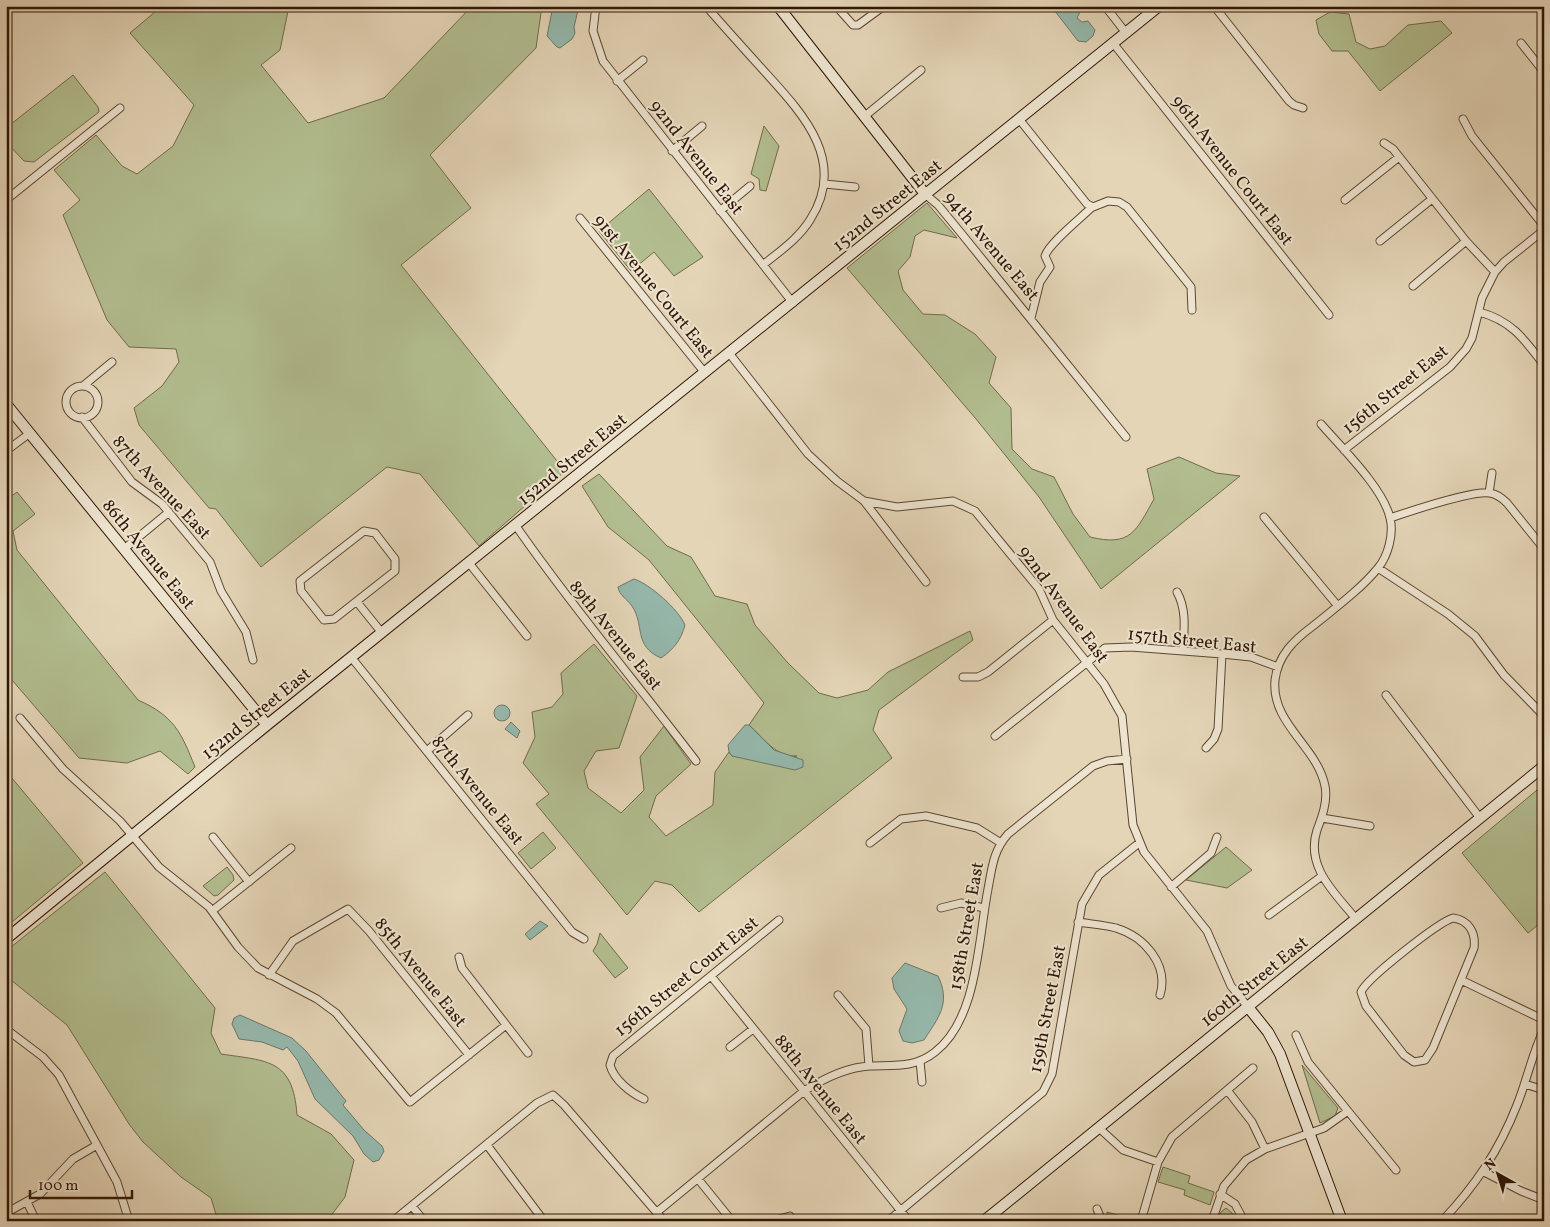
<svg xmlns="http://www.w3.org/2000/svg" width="1550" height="1227" font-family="Vollkorn,serif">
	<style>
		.green { fill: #b2bd8f; stroke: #716a4a }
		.water { fill: #95b9ad; stroke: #6d7869 }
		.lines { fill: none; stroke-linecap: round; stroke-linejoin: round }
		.street-casing { stroke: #5d4631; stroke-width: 9 }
		.secondary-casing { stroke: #301604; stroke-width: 12 }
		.street { stroke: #ede4d0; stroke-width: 7 }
		.secondary { stroke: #ede4d0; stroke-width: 10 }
		.labels { text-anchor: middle; stroke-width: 4; stroke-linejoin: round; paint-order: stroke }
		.street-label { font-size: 18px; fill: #301604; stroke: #ede4d0 }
	</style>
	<rect width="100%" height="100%" fill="#e4d5b7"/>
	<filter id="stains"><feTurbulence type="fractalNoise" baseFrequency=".004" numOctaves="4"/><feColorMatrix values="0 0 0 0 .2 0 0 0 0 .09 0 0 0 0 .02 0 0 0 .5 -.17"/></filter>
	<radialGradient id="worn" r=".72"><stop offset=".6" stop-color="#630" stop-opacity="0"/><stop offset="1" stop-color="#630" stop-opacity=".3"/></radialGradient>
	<path class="green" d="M 162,6 L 289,6 L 280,50 L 261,65 L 308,123 L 384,98 L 472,6 L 542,6 L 536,48 L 430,155 L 471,208 L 401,265 L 565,471 L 479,546 L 420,474 L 387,467 L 261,567 L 216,509 L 209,508 L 139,425 L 134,408 L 162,386 L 179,362 L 176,349 L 129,347 L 107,320 L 63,215 L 80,200 L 54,170 L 96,135 L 122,166 L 137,174 L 173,146 L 194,105 L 130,33 Z
		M 1330,12 L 1349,14 L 1356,42 L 1370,49 L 1385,46 L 1408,25 L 1441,21 L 1452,33 L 1380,91 L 1348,51 L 1332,51 L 1319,34 L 1316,20 Z
		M 73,75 L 98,107 L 99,112 L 34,162 L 24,161 L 6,142 L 6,128 Z
		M 764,126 L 779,146 L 766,191 L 760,190 L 759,179 L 751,174 Z
		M 649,189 L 703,257 L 674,276 L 654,252 L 631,271 L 599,231 Z
		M 927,203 L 957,238 L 924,230 L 915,236 L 910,257 L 898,271 L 903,290 L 923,314 L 945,315 L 975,334 L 996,357 L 989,383 L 1011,408 L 1012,449 L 1032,469 L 1054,477 L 1073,514 L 1090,537 C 1131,547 1136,531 1154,499 L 1147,469 L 1179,457 L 1216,473 L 1240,476 L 1101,589 L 1039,497 L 976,419 L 847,268 Z
		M 599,474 L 667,546 L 691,557 L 715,596 L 747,604 L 755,625 L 788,663 L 819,693 L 837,698 L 868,690 L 888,672 L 970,631 L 973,640 L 879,710 L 873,730 L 892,758 L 699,912 L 672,885 L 655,881 L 627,915 L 536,804 L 549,794 L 523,763 L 535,737 L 532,712 L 552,707 L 563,694 L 561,673 L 594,644 L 637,696 L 619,748 L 596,751 L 584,771 L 588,788 L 621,813 L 644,790 L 640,757 L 664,726 L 691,764 L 656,796 L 649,817 L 666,836 L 713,805 L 715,772 L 729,752 L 732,756 L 764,761 L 797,756 C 775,757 764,738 749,725 L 764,703 L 649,560 L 608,527 L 582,486 Z
		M 17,492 L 35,514 L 13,531 L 17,550 L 138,700 C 174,716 181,732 195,767 L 188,774 L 160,751 L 127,763 L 79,758 L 6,673 L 6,500 Z
		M 6,771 L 83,863 L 6,927 Z
		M 1537,790 L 1544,798 L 1544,920 L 1528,933 L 1462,853 Z
		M 543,832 L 556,848 L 531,869 L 518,853 Z
		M 1226,847 L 1252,870 L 1227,888 L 1186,880 Z
		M 227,867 L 233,875 L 234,880 L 218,895 L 214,896 L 203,886 Z
		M 105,872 L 215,1008 L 211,1033 L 221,1054 C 268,1061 293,1059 297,1115 L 331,1134 L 354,1160 L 345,1197 L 330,1217 L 333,1221 L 218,1221 L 211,1198 L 181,1177 L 143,1142 L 129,1124 L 67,1025 L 6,976 L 6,951 Z
		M 600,933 L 628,968 L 615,978 L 593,951 L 597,944 Z
		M 1302,1065 L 1338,1108 L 1335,1116 L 1320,1123 Z
		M 1163,1167 L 1190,1176 L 1188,1183 L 1214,1192 L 1210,1205 L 1184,1195 L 1185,1190 L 1158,1182 Z
		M 1226,1208 L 1232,1213 L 1235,1221 L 1217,1221 L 1221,1212 Z
		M 1107,1212 L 1135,1220 L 1135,1221 L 1107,1221 Z"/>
	<path class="water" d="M 553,6 L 579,6 L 574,27 L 575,33 L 572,39 L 560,48 L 557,47 L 547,36 Z
		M 1051,6 L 1078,6 L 1080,12 L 1077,18 L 1082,22 L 1088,21 L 1095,30 L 1093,36 L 1086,42 L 1078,41 Z
		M 634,579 C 650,584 679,610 685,625 C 681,640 674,649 661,658 C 633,646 645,625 632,606 C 627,599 619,595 618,587 Z
		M494 713a8 8 0 1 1 16 0a8 8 0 1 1-16 0Z
		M 511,722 L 520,731 L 517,738 L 505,729 Z
		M 745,725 L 749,725 L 774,750 L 803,760 L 803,767 L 795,770 L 732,756 L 729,752 L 728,745 Z
		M 540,921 L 548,926 L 530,940 L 525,934 Z
		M 905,963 L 938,976 C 951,1003 939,1017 924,1040 L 912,1043 L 903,1041 L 899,1031 L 907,1009 L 894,989 L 892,978 Z
		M 240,1015 L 292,1038 L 306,1051 L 346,1101 L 343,1105 L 364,1130 L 382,1146 L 384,1151 L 379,1160 L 373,1162 L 364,1154 L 353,1136 L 315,1099 L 298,1061 L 287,1047 L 283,1050 L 262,1042 L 239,1039 L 232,1024 L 234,1018 Z"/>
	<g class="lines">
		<g class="street-casing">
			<path id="street" d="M 151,6 L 152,7
				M 596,6 L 593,31 L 603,61 L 793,303
				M 706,6 C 725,28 745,50 764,71 C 803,114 848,161 810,220 C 798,239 780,251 763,265
				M 836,6 L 853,25 L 858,25 L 884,6
				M 1105,6 L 1126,33
				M 1214,6 L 1289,101 L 1294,105 L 1303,108
				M 1113,43 L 1329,315
				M 1521,43 L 1544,72
				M 617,81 L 643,60
				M 865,116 L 921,70
				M 1019,119 L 1087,204 L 1093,207 L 1108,201 L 1119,202 L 1127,207 L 1191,287 L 1192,310
				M 1463,119 L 1472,136 L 1544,226
				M 1384,143 L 1393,149 L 1466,241 L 1495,272
				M 672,151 L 702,126
				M 825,184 L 855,187
				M 925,194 L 938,205 L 961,233 L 1126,437
				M 6,200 L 120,108
				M 1345,200 L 1399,157
				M 720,211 L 750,186
				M 580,218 L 705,373
				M 1380,241 L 1432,199
				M 1413,286 L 1466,241
				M 1479,312 C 1511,320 1525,340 1544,365
				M 1031,318 L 1040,282 L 1050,267 L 1045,256 C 1049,243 1080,219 1092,207
				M 729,353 L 808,454 L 837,481 L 864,501 L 926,582
				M 83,386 L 112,362
				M66 402a16 16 0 1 1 32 0a16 16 0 1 1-32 0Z
				M 82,417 L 132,482 L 162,504 L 210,562 L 221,591 L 246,632 L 253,660
				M 1321,424 C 1341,447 1384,489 1390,518 C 1394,534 1388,556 1378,568 C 1360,590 1335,608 1313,626 C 1294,640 1278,655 1275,680 C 1271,724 1317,746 1325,786 C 1328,801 1322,817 1317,830 C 1305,867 1335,893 1356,919
				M 1344,450 L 1450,367 L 1466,349 L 1472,338 L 1482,298 L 1495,272 L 1504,262 L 1544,230
				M 6,451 L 30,433
				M 1489,493 L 1492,473
				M 864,501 L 897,507 L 953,501 L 975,511 L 1039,589 L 1053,620 L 1104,684 L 1122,716 L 1133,825 L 1144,852 L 1207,931 L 1231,986 L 1248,1007
				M 1264,517 L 1337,605
				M 1390,518 C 1411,511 1472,490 1490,493 C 1497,494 1502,498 1507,503 L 1544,549
				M 516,526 C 572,607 636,682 696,761
				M 364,531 L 375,533 L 395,559 L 395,571 L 334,619 L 324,620 L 301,591 L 300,581 Z
				M 124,549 L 169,512
				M 469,563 L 527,636
				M 1378,568 L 1448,614 L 1475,636 L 1504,675 L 1544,716
				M 1177,592 C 1187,610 1184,630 1183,650
				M 357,602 L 382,633
				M 351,657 L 572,932 L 584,939
				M 963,677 L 978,677 L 988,672 L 1053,620
				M 1386,695 L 1480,818
				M 20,718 L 63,769 L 120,821 L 159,867 L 209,907 L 238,947 L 258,968 L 317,999 L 336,1013 L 410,1102 L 506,1025
				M 995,736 L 1105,648 L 1131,647 L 1222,654 L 1251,657 L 1278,667
				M 1206,748 L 1214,739 L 1218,729 L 1222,654
				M 427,751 L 468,715
				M 1322,818 L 1370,826
				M 213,837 L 249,882
				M 870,843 L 901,819 L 926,816 L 977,828 L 1001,843
				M 1171,887 L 1211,853 L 1217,837
				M 941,908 L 961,903 L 984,908
				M 212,911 L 291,848
				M 1269,915 L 1322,876
				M 1453,918 C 1469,920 1476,933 1474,948 L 1433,1048 L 1425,1060 L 1414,1062 L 1404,1055 L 1366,1006 L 1361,992 C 1367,978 1439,922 1453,918 Z
				M 1078,922 C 1090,924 1104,925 1116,928 C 1145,937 1169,965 1160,995
				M 459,957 L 462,968 L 528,1053
				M 269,975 L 293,941 L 348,909 L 369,931 L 469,1055
				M 711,976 L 909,1221
				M 1461,980 L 1544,1020
				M 838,995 L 866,1029 L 869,1066
				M 6,1029 L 43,1057 L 59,1075 L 117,1182 L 129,1221
				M 1296,1035 L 1308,1062 L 1396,1170
				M 730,1047 L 753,1029
				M 920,1061 L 922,1082
				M 1525,1084 L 1544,1090
				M 1227,1090 L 1252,1122 L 1265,1149
				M 644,1099 C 631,1093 614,1080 610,1065 L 613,1056 L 779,920
				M 1099,1128 L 1123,1150 L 1158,1162
				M 487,1145 L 544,1221
				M 1484,1172 L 1521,1191 L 1544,1200
				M 698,1179 L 732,1221
				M 1220,1194 L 1235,1204 L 1244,1221
				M 27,1202 L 36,1221
				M 412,1206 L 424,1221
				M 1097,1209 L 1102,1221
				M 657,1212 L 804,1091 C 823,1079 847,1067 870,1066 C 895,1065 915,1068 935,1052 C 978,1019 978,940 988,889 C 992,868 993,851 1008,834 L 1093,766 L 1107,761 L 1127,759
				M 6,1213 L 40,1194 L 73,1159 L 97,1145
				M 393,1221 L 537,1103 L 553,1095 L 564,1105 L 664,1221
				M 772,1221 L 790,1216
				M 888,1221 L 1043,1092 L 1052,1074 L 1082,904 L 1099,875 L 1139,843
				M 1141,1221 L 1158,1162 L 1172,1137 L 1253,1068
				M 1212,1221 L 1224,1186 L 1246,1160 L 1265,1149 L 1324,1128 L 1348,1111
				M 1442,1221 C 1475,1186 1499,1151 1517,1105 C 1527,1080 1532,1054 1544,1029"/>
		</g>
		<g class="secondary-casing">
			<path id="secondary" d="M 778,6 L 925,194
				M 6,404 L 267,725
				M 6,939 L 267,725 L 1159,6
				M 1248,1007 L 1268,1032 L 1280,1054 L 1342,1221
				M 984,1221 L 1544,766"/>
		</g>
		<use href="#street" class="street"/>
		<use href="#secondary" class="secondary"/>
	</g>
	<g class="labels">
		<g class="street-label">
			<text transform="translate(697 157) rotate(52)" y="6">92nd Avenue East</text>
			<text transform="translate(1233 170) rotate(52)" y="6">96th Avenue Court East</text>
			<text transform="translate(887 205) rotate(-39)" y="6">152nd Street East</text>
			<text transform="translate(992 246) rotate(50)" y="6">94th Avenue East</text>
			<text transform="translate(654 286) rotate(51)" y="6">91st Avenue Court East</text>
			<text transform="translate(1395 389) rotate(-39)" y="6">156th Street East</text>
			<text transform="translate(572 459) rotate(-39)" y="6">152nd Street East</text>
			<text transform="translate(162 487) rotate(47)" y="6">87th Avenue East</text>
			<text transform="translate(149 554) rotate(51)" y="6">86th Avenue East</text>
			<text transform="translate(1064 604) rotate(54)" y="6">92nd Avenue East</text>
			<text transform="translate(616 635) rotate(51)" y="6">89th Avenue East</text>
			<text transform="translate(1192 640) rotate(6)" y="6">157th Street East</text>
			<text transform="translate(256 713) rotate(-39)" y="6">152nd Street East</text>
			<text transform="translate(478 790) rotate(51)" y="6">87th Avenue East</text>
			<text transform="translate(966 926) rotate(-80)" y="6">158th Street East</text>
			<text transform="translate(421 972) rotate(51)" y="6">85th Avenue East</text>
			<text transform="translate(686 976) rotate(-39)" y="6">156th Street Court East</text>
			<text transform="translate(1254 981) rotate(-39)" y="6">160th Street East</text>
			<text transform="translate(1047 1009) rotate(-79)" y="6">159th Street East</text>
			<text transform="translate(821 1089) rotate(51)" y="6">88th Avenue East</text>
		</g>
	</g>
	<rect width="1550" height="1227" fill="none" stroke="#e4d5b7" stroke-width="25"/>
	<rect x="8" y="8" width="1535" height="1212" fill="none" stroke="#301604" stroke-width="2.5"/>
	<rect x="12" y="12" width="1525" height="1202" fill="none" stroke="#301604"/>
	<g transform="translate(1498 1174) rotate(321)" stroke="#ede4d0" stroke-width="4" paint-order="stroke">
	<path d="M0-4L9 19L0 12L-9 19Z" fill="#301604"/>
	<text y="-8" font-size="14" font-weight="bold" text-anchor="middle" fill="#301604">N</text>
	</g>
	<path d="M30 1190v8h102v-8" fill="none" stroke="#301604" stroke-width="2.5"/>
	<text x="38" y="1190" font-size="15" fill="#301604" stroke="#ede4d0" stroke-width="4" paint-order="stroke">100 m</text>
	<rect width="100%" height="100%" filter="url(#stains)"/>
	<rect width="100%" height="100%" fill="url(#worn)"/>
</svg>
